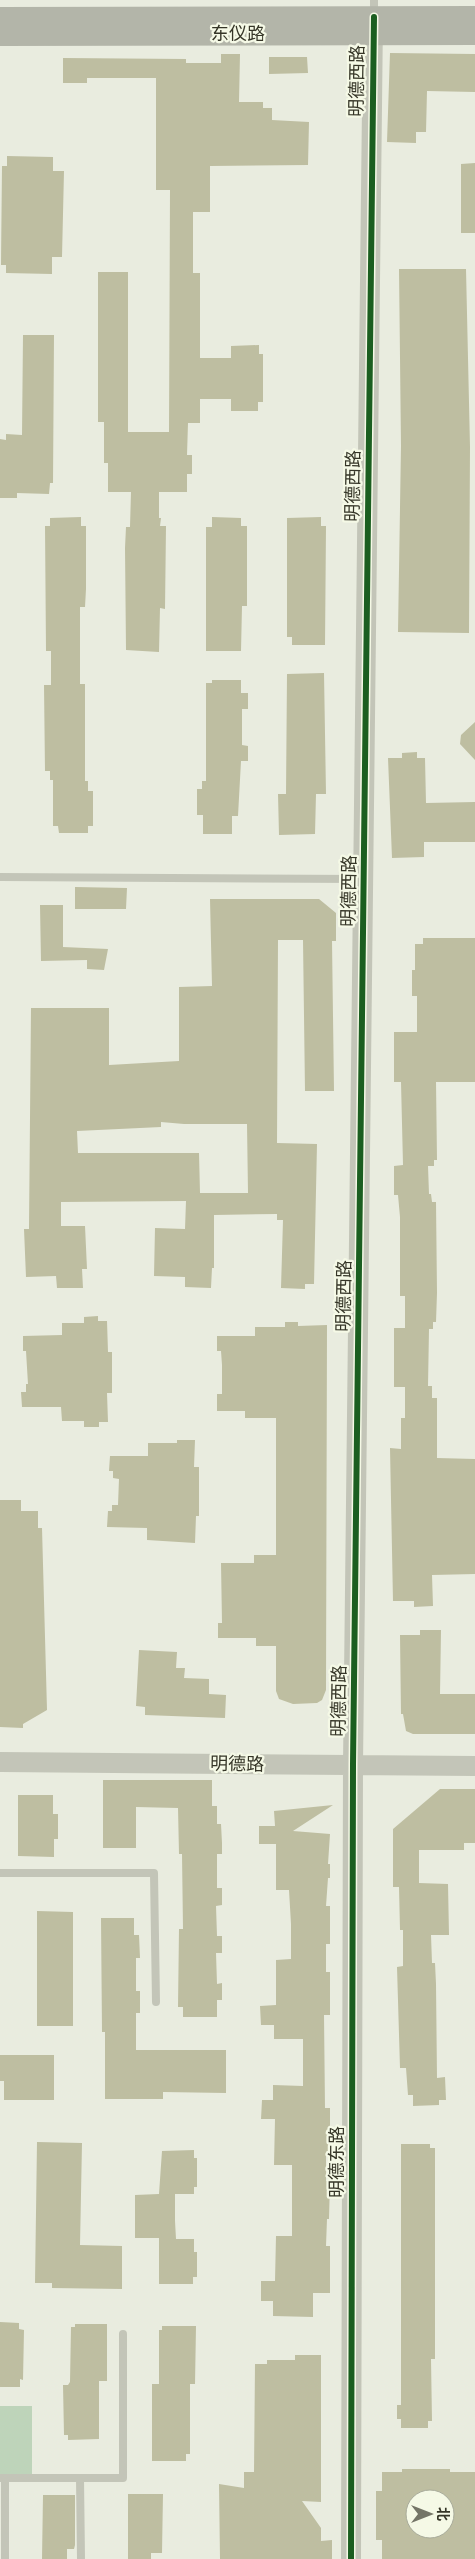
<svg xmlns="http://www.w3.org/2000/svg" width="475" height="2559" font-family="Cabin,'Noto Sans SC',sans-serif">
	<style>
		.green { fill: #bed4ba }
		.building { fill: #bebea1; fill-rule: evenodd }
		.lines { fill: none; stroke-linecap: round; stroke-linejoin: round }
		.service { stroke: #c3c5b8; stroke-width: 8 }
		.tertiary { stroke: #c3c5b8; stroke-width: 20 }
		.secondary { stroke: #b3b5a9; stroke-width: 22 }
		.cycleway-casing { stroke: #f5f9e6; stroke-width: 9 }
		.cycleway { stroke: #1b5e20; stroke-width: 6 }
		.labels { text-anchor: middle; stroke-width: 4.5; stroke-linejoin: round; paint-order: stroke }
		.street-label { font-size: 18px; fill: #353527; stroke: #f5f9e6 }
	</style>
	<rect width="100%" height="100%" fill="#e9ecdf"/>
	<path class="green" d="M 0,2406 L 32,2406 L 32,2478 L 0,2478 Z"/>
	<path class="building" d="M 390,53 L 475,54 L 475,92 L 427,91 L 426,132 L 416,132 L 416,143 L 387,142 Z
		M 221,54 L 240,54 L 239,102 L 263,102 L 263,108 L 272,108 L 272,120 L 309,122 L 308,165 L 210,166 L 210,212 L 193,212 L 193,273 L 200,273 L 200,358 L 231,358 L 231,346 L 259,345 L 259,354 L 263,354 L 263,402 L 258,402 L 258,411 L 231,411 L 231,399 L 200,399 L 200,423 L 188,423 L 187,455 L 192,455 L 192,474 L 187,474 L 187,492 L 159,492 L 159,518 L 161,518 L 160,526 L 166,526 L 165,609 L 160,608 L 159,652 L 126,650 L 125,548 L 126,527 L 130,527 L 131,492 L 108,492 L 108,463 L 104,463 L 104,422 L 98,422 L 98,272 L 128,272 L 128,432 L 169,432 L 170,190 L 156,190 L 156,78 L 87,78 L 87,83 L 63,83 L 63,58 L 186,59 L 186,63 L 221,63 Z
		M 269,57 L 307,57 L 308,73 L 269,74 Z
		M 7,156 L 53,157 L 53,171 L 64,171 L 62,257 L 52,257 L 52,274 L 6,273 L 6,265 L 1,265 L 2,166 L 7,166 Z
		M 475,163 L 475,233 L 461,233 L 461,164 Z
		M 399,269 L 466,269 L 470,447 L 469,633 L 398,632 L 401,446 Z
		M 23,335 L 54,335 L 53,483 L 50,483 L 49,494 L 17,493 L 17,498 L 0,498 L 0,439 L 6,440 L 6,434 L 22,435 Z
		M 81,517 L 81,526 L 86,526 L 86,589 L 85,607 L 80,607 L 80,684 L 85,684 L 85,781 L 88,781 L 88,791 L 93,791 L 93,826 L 88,826 L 88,833 L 59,833 L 58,826 L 53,826 L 53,780 L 50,780 L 50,771 L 45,771 L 44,685 L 51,685 L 51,651 L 46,651 L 45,526 L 50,526 L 50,518 Z
		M 212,517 L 241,518 L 241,526 L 247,526 L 247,606 L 242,606 L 241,651 L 206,651 L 206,527 L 212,527 Z
		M 321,517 L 321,526 L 326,526 L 325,645 L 292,645 L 292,637 L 287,637 L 287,518 Z
		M 324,673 L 326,794 L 316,794 L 315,834 L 279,835 L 278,794 L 286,794 L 287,674 Z
		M 212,680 L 241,680 L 241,693 L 248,693 L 248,709 L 242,709 L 242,745 L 248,746 L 248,761 L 241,761 L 238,816 L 232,816 L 232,834 L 203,834 L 203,815 L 197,815 L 197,789 L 202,789 L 202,781 L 206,781 L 206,683 L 212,683 Z
		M 475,722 L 475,760 L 460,744 L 461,735 Z
		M 417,752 L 417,758 L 425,758 L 426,803 L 475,802 L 475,842 L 424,842 L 424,857 L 392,858 L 388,758 L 402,758 L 402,753 Z
		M 75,887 L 127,888 L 126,909 L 75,909 Z
		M 210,899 L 319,899 L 336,913 L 336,941 L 332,941 L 334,1091 L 305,1091 L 303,940 L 278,940 L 277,1143 L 317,1144 L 314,1284 L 305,1284 L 305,1289 L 281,1288 L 283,1220 L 277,1220 L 277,1214 L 214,1215 L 214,1268 L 212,1268 L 211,1288 L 185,1287 L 185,1277 L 154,1276 L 155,1228 L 185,1229 L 186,1201 L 61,1202 L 61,1226 L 85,1226 L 87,1269 L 82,1269 L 83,1288 L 57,1288 L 56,1276 L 26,1277 L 24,1229 L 29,1229 L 31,1008 L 109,1008 L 109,1065 L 179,1061 L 179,987 L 212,986 ZM 161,1122 L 184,1124 L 247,1124 L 248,1193 L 200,1193 L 199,1153 L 78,1153 L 77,1131 L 161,1127 Z
		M 40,905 L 63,905 L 63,947 L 108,949 L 104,970 L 87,969 L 87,960 L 41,961 Z
		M 423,938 L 475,938 L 475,1082 L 436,1082 L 437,1160 L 434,1160 L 434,1166 L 428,1166 L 429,1194 L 431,1194 L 432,1202 L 436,1202 L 437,1293 L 436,1322 L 433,1322 L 433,1329 L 429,1329 L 428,1386 L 432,1386 L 432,1398 L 437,1398 L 437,1458 L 475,1459 L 475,1574 L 432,1575 L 433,1606 L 414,1607 L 414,1601 L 393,1601 L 390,1448 L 401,1449 L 401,1418 L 405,1418 L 405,1387 L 394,1387 L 394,1328 L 405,1328 L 405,1296 L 400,1296 L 400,1217 L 398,1195 L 394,1195 L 394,1166 L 403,1165 L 401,1082 L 394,1082 L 394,1032 L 417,1032 L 417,996 L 412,996 L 412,970 L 415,970 L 415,944 L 423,944 Z
		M 98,1316 L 98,1321 L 107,1321 L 108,1352 L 112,1352 L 112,1393 L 107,1393 L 108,1422 L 99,1422 L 99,1427 L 84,1427 L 84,1421 L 62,1421 L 61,1407 L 22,1407 L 21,1392 L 26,1392 L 26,1384 L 28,1384 L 26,1351 L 23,1351 L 23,1336 L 62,1335 L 62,1323 L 84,1323 L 84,1317 Z
		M 285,1322 L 298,1322 L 298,1326 L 327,1325 L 326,1690 L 322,1700 L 317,1703 L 293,1704 L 279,1699 L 276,1691 L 276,1646 L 256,1646 L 256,1638 L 218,1638 L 218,1623 L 222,1623 L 221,1563 L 254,1563 L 254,1555 L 276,1555 L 276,1418 L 245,1418 L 245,1411 L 217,1411 L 217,1394 L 222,1394 L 222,1365 L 221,1351 L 217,1351 L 217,1336 L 255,1336 L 255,1327 L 285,1327 Z
		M 177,1440 L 195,1440 L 194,1467 L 199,1467 L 199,1516 L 196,1516 L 195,1543 L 147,1540 L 147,1528 L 107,1527 L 108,1511 L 112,1511 L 112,1505 L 118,1505 L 119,1479 L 113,1478 L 113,1471 L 109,1471 L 110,1456 L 148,1456 L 148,1443 L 177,1443 Z
		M 0,1500 L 21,1500 L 21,1511 L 38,1511 L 38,1528 L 42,1528 L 47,1710 L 23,1724 L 23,1728 L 0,1727 Z
		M 420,1630 L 441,1630 L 440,1694 L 475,1694 L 475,1734 L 413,1734 L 406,1731 L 403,1714 L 401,1714 L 400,1635 L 420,1635 Z
		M 139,1650 L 177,1652 L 176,1668 L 185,1668 L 184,1678 L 209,1679 L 209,1694 L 226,1695 L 225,1718 L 145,1715 L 145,1707 L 136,1706 Z
		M 103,1780 L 212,1780 L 212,1806 L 217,1806 L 217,1824 L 221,1824 L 222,1843 L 222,1854 L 217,1854 L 217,1888 L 222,1888 L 222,1905 L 216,1906 L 217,1936 L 222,1936 L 222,1953 L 216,1953 L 217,1984 L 222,1983 L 222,2000 L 217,2000 L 217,2017 L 183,2017 L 183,2007 L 178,2007 L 179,1929 L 183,1929 L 182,1854 L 179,1854 L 178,1808 L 136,1807 L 136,1848 L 103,1848 Z
		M 440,1789 L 475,1789 L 475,1843 L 464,1843 L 464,1850 L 419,1850 L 419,1883 L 448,1884 L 449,1935 L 431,1935 L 432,1963 L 435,1963 L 436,1984 L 437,2078 L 445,2077 L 446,2100 L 439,2100 L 439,2105 L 413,2106 L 413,2095 L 408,2095 L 406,2068 L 400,2068 L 397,1967 L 403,1966 L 403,1930 L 400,1930 L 399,1887 L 393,1887 L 393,1829 Z
		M 18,1795 L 53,1795 L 53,1814 L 58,1814 L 58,1839 L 54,1839 L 54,1857 L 18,1856 Z
		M 333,1805 L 293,1831 L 330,1834 L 328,1864 L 330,1864 L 330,1878 L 328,1878 L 326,1906 L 330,1906 L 330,1944 L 326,1944 L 326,1972 L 330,1972 L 330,2015 L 324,2015 L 325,2108 L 330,2108 L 330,2154 L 326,2154 L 326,2181 L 330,2181 L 329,2219 L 327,2219 L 326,2246 L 330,2246 L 330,2293 L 313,2293 L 313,2317 L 273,2316 L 273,2301 L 261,2301 L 261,2281 L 275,2281 L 276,2236 L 292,2236 L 292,2165 L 274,2165 L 275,2119 L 261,2119 L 262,2100 L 273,2100 L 273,2085 L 303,2086 L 303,2039 L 274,2039 L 274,2025 L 261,2025 L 260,2006 L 276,2005 L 276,1960 L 291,1959 L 291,1924 L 289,1890 L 276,1890 L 276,1844 L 259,1844 L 259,1826 L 275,1826 L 274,1811 Z
		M 37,1911 L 73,1912 L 73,2026 L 37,2026 Z
		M 101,1918 L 134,1918 L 134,1935 L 139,1935 L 140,1958 L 136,1958 L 136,1991 L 140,1991 L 140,2013 L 136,2013 L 136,2050 L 226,2050 L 226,2093 L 163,2092 L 163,2099 L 105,2099 L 105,2032 L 102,2032 Z
		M 0,2055 L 54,2055 L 54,2100 L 4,2100 L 4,2081 L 0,2081 Z
		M 37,2142 L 82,2143 L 80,2245 L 122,2246 L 122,2289 L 52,2288 L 52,2283 L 35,2283 Z
		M 401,2144 L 430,2144 L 430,2148 L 435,2148 L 435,2359 L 431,2359 L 432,2421 L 428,2421 L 428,2428 L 401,2428 L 401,2419 L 397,2419 L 397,2405 L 401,2405 Z
		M 194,2150 L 194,2158 L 197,2158 L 197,2187 L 194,2187 L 194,2194 L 175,2194 L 175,2221 L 176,2239 L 194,2239 L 194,2252 L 197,2252 L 197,2277 L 193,2277 L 193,2284 L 159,2284 L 159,2238 L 135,2238 L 135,2195 L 159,2194 L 162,2151 Z
		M 0,2322 L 19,2323 L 19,2329 L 24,2330 L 23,2380 L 20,2379 L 20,2387 L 0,2387 Z
		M 75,2324 L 107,2324 L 107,2381 L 99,2381 L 99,2439 L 68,2440 L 68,2435 L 64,2435 L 63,2385 L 68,2385 L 70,2382 L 71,2327 L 75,2327 Z
		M 162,2326 L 196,2326 L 195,2384 L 190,2384 L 190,2454 L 186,2454 L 186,2461 L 152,2461 L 152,2384 L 159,2384 L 159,2330 L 162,2330 Z
		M 295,2355 L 321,2355 L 321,2502 L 302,2501 L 321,2528 L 321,2541 L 332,2540 L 332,2559 L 220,2559 L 219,2484 L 244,2488 L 244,2472 L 254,2472 L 255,2364 L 267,2364 L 267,2360 L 295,2360 Z
		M 402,2469 L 450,2469 L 450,2472 L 475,2472 L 475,2559 L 382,2559 L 382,2540 L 376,2540 L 376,2491 L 382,2491 L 382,2472 L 402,2472 ZM 415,2499 L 445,2499 L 445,2529 L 415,2529 Z
		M 128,2494 L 163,2494 L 162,2553 L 151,2553 L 151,2559 L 128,2559 Z
		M 43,2495 L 75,2495 L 75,2545 L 74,2549 L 67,2549 L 67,2559 L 42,2559 Z"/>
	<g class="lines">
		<path class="service" d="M 374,0 L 374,15
			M 0,877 L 362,879
			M 0,1873 L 154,1873 L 156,2002
			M 0,2478 L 123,2478 L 123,2334
			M 5,2478 L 5,2559
			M 80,2478 L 81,2559"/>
		<path class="tertiary" d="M 0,1762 L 475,1766
			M 351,2559 L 353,1765 L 373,19"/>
		<path class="secondary" d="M 0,18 L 475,17
			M 0,35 L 475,34"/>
		<g class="cycleway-casing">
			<path id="cycleway" d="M 351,2559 L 353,1765 L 374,17"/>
		</g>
		<use href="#cycleway" class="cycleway"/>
	</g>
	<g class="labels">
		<g class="street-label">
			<text x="238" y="40">东仪路</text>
			<text transform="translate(357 81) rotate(-89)" y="6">明德西路</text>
			<text transform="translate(353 486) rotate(-89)" y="6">明德西路</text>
			<text transform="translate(349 891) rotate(-89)" y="6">明德西路</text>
			<text transform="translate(344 1296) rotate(-89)" y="6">明德西路</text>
			<text transform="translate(339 1701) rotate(-89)" y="6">明德西路</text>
			<text transform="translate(237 1764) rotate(1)" y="6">明德路</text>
			<text transform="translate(337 2162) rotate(-90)" y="6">明德东路</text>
		</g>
	</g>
	<g transform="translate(430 2514) rotate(90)"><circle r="24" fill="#f5f9e6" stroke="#a8ab9a"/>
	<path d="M0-4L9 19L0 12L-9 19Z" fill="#747567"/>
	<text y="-8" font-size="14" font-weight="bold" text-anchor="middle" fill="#353527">北</text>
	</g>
</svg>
